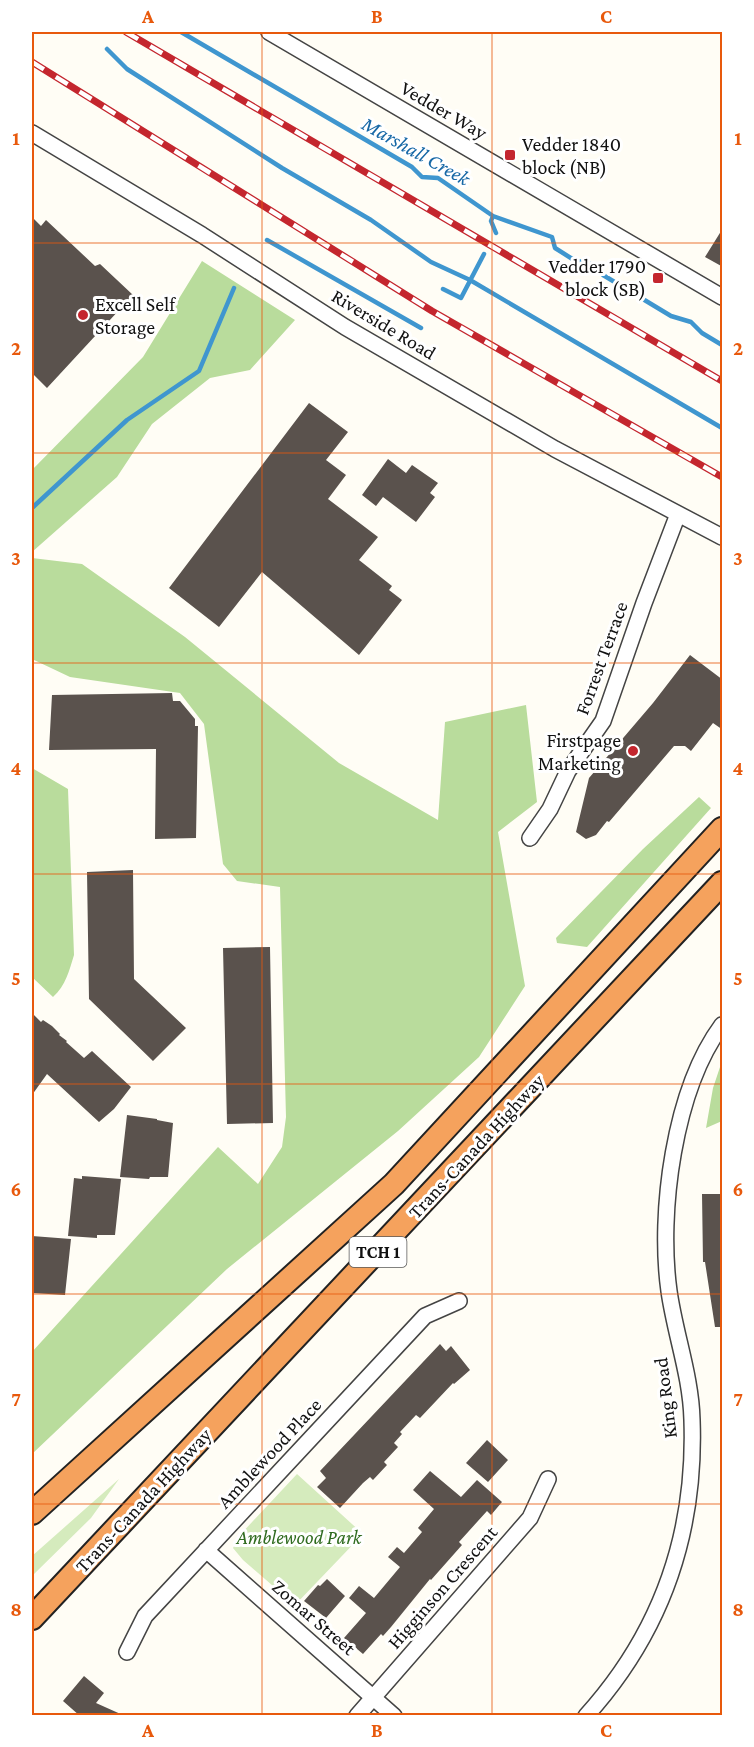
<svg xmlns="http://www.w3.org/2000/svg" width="754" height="1747" font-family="'Crimson Pro',serif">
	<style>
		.green { fill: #d5ebbd }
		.forest { fill: #b9dc9c }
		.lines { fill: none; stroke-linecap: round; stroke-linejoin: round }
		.stream { stroke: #3f96cf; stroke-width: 4.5 }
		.building { fill: #5a524d }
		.minor-casing { stroke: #444; stroke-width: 18 }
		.highway-casing { stroke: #222; stroke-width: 26 }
		.minor { stroke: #fff; stroke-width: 15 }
		.highway { stroke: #f5a25d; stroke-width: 22 }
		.rail-casing { stroke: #c4262e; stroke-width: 7 }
		.rail { stroke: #fff; stroke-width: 4.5; stroke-dasharray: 14; stroke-linecap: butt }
		.grid { fill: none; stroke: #e8590c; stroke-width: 1.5; stroke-opacity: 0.55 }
		.poi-dot { fill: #c4262e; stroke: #fff; stroke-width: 2 }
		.labels { text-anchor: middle; stroke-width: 6; stroke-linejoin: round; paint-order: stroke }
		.shield { fill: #fff; stroke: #585858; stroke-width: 1.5 }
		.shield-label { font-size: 18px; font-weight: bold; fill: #111 }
		.street-label { font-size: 20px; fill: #111; stroke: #fff }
		.poi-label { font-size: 20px; fill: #111; stroke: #fff; text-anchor: start }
		.park-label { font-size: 20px; font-style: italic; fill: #2f6b1f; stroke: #fff }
		.water-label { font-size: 21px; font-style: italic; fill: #1768a6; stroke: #fff }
		.neatline { fill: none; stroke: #e8590c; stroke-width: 2 }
		.grid-label { font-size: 20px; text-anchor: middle; font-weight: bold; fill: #e8590c }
	</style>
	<rect width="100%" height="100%" fill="#fffdf5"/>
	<path class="green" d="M 297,1474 L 363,1534 L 295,1605 L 243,1560 L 233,1548 L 239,1536 Z
		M 119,1479 L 91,1518 L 32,1576 L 32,1556 Z"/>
	<path class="forest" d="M 202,261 L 295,320 L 250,370 L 210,378 L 152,424 L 117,477 L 32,552 L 32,470 L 143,357 Z
		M 32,558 L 82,564 L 185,637 L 339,763 L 438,820 L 445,722 L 526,705 L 537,802 L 498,832 L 525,986 L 479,1057 L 398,1131 L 227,1269 L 32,1454 L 32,1352 L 218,1147 L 258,1184 L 282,1147 L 286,1117 L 280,887 L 237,881 L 223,864 L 204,724 L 180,693 L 70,677 L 32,659 Z
		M 32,768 L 68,789 L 74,955 C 69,971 66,985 53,997 L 32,977 Z
		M 699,797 L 711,808 L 587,947 L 557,943 L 556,938 L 643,849 Z
		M 722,1061 L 722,1121 L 706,1128 L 713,1088 Z"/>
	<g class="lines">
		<path class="stream" d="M 181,32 L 412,167 L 422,177 L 438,178 L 493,216 L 552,237 L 555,248 L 574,260 L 598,266 L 603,275 L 671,316 L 691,322 L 702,333 L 722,345
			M 107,49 L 127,69 L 282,168 L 371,220 L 431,262 L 470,280 L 722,428
			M 493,216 L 491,221 L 496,233
			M 267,240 L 421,328
			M 443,289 L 461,298 L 484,254
			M 32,508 L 127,420 L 199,371 L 234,288"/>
	</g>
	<path class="building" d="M 32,217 L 41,226 L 46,220 L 95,266 L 100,264 L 133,295 L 47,388 L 32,373 Z
		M 723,228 L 723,267 L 705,257 Z
		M 309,403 L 348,432 L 326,460 L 346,475 L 328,499 L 378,537 L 359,560 L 392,586 L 389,590 L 402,600 L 359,655 L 262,572 L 219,627 L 169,588 Z
		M 388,459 L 406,473 L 412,465 L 438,483 L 430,493 L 435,497 L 416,522 L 383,497 L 376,506 L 362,495 Z
		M 690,655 L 723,680 L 723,730 L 713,723 L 691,751 L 685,746 L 674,746 L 609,822 L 607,821 L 596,835 L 586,839 L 576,832 L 589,778 L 653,703 Z
		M 172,693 L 173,701 L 180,701 L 195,719 L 195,726 L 198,726 L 196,838 L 155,839 L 156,749 L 49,750 L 52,695 Z
		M 133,870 L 134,979 L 186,1028 L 153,1061 L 89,999 L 87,872 Z
		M 270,947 L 273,1123 L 227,1124 L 223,948 Z
		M 32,1013 L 41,1022 L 43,1020 L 52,1026 L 60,1034 L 59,1035 L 67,1041 L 66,1042 L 84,1058 L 92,1051 L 131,1087 L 114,1109 L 99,1122 L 47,1074 L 32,1095 Z
		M 127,1115 L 157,1119 L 157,1120 L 173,1123 L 168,1177 L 150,1177 L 149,1179 L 120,1177 Z
		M 82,1176 L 121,1179 L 115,1235 L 97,1235 L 97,1238 L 68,1236 L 74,1178 L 82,1179 Z
		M 702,1194 L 723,1194 L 723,1327 L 715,1327 L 705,1262 L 703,1262 Z
		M 32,1236 L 71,1239 L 65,1295 L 32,1293 Z
		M 440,1344 L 446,1351 L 451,1346 L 470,1370 L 454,1384 L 453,1383 L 420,1418 L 416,1415 L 400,1432 L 402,1434 L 394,1443 L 398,1447 L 384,1462 L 387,1465 L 373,1480 L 370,1477 L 363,1483 L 340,1508 L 317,1487 L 326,1478 L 320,1471 Z
		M 487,1440 L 508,1460 L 488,1482 L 466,1463 Z
		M 430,1471 L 461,1497 L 477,1480 L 502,1502 L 491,1515 L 487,1511 L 459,1542 L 462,1545 L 431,1580 L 430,1579 L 391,1627 L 383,1636 L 381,1634 L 363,1654 L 344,1638 L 366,1613 L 349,1598 L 359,1586 L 374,1598 L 400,1567 L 388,1557 L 397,1547 L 404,1553 L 422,1532 L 418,1528 L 434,1509 L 413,1490 Z
		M 327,1579 L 345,1596 L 326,1618 L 304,1601 L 318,1585 L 320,1586 Z
		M 84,1676 L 104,1693 L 96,1703 L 125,1716 L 80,1716 L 63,1701 Z"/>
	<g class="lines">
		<g class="minor-casing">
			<path id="minor" d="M 269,32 L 722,297
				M 32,133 L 202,235 L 345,327 L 555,449 L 722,537
				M 530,838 L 550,809 L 568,771 L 603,721 L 644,603 L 678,514
				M 206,1550 L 394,1716
				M 127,1652 L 145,1616 L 425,1316 L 459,1301
				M 357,1716 L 530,1518 L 548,1479
				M 586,1716 C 662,1632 696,1533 692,1420 C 691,1376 675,1334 669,1291 C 658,1212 674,1090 722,1025"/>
		</g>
		<g class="highway-casing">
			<path id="highway" d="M 32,1513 L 394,1184 L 722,829
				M 32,1618 L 722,883"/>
		</g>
		<use href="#minor" class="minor"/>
		<use href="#highway" class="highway"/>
		<g class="rail-casing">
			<path id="rail" d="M 126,32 L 722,381
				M 32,62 L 432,311 L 722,477"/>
		</g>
		<use href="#rail" class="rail"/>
	</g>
	<path class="grid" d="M 262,32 L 262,1716M 492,32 L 492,1716M 32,243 L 722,243M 32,453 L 722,453M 32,663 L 722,663M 32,874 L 722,874M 32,1084 L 722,1084M 32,1294 L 722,1294M 32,1504 L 722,1504"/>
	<g class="poi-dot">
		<rect x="504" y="149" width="12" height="12" rx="3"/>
		<rect x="652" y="272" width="12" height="12" rx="3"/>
		<circle cx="83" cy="315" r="6"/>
		<circle cx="633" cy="751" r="6"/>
	</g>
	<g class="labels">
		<rect class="shield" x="349.5" y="1237" width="57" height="30" rx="4.5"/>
		<g class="shield-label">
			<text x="378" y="1258">TCH 1</text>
		</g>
		<g class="street-label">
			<text transform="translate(444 110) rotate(30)" y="7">Vedder Way</text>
			<text transform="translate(384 324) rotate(31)" y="7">Riverside Road</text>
			<text transform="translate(601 658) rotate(-70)" y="7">Forrest Terrace</text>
			<text transform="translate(476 1146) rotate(-47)" y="7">Trans-Canada Highway</text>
			<text transform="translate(665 1398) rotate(-97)" y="7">King Road</text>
			<text transform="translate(269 1453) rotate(-47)" y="7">Amblewood Place</text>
			<text transform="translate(143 1500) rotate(-47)" y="7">Trans-Canada Highway</text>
			<text transform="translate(442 1587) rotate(-49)" y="7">Higginson Crescent</text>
			<text transform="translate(314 1617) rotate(41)" y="7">Zomar Street</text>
		</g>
		<g class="poi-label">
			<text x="522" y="151">Vedder 1840<tspan x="522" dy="23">block (NB)</tspan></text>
			<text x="646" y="273" text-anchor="end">Vedder 1790<tspan x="646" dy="23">block (SB)</tspan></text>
			<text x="95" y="311">Excell Self<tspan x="95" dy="23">Storage</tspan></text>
			<text x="621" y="747" text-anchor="end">Firstpage<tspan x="621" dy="23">Marketing</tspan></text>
		</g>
		<g class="park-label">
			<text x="299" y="1544">Amblewood Park</text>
		</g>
		<g class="water-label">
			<text transform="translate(416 151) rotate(29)" y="7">Marshall Creek</text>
		</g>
	</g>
	<rect width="754" height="1747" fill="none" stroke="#ffffff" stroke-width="66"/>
	<rect x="33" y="33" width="688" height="1681" class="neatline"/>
	<g class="grid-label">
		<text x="148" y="23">A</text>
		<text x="377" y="23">B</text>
		<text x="606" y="23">C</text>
		<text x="16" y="145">1</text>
		<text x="738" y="145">1</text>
		<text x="16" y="355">2</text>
		<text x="738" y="355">2</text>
		<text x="16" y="565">3</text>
		<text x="738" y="565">3</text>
		<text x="16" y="775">4</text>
		<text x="738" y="775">4</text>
		<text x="16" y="985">5</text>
		<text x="738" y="985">5</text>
		<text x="16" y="1196">6</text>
		<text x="738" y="1196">6</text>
		<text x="16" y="1406">7</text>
		<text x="738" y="1406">7</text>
		<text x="16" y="1616">8</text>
		<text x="738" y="1616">8</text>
		<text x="148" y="1737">A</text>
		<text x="377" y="1737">B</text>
		<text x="606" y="1737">C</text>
	</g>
</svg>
